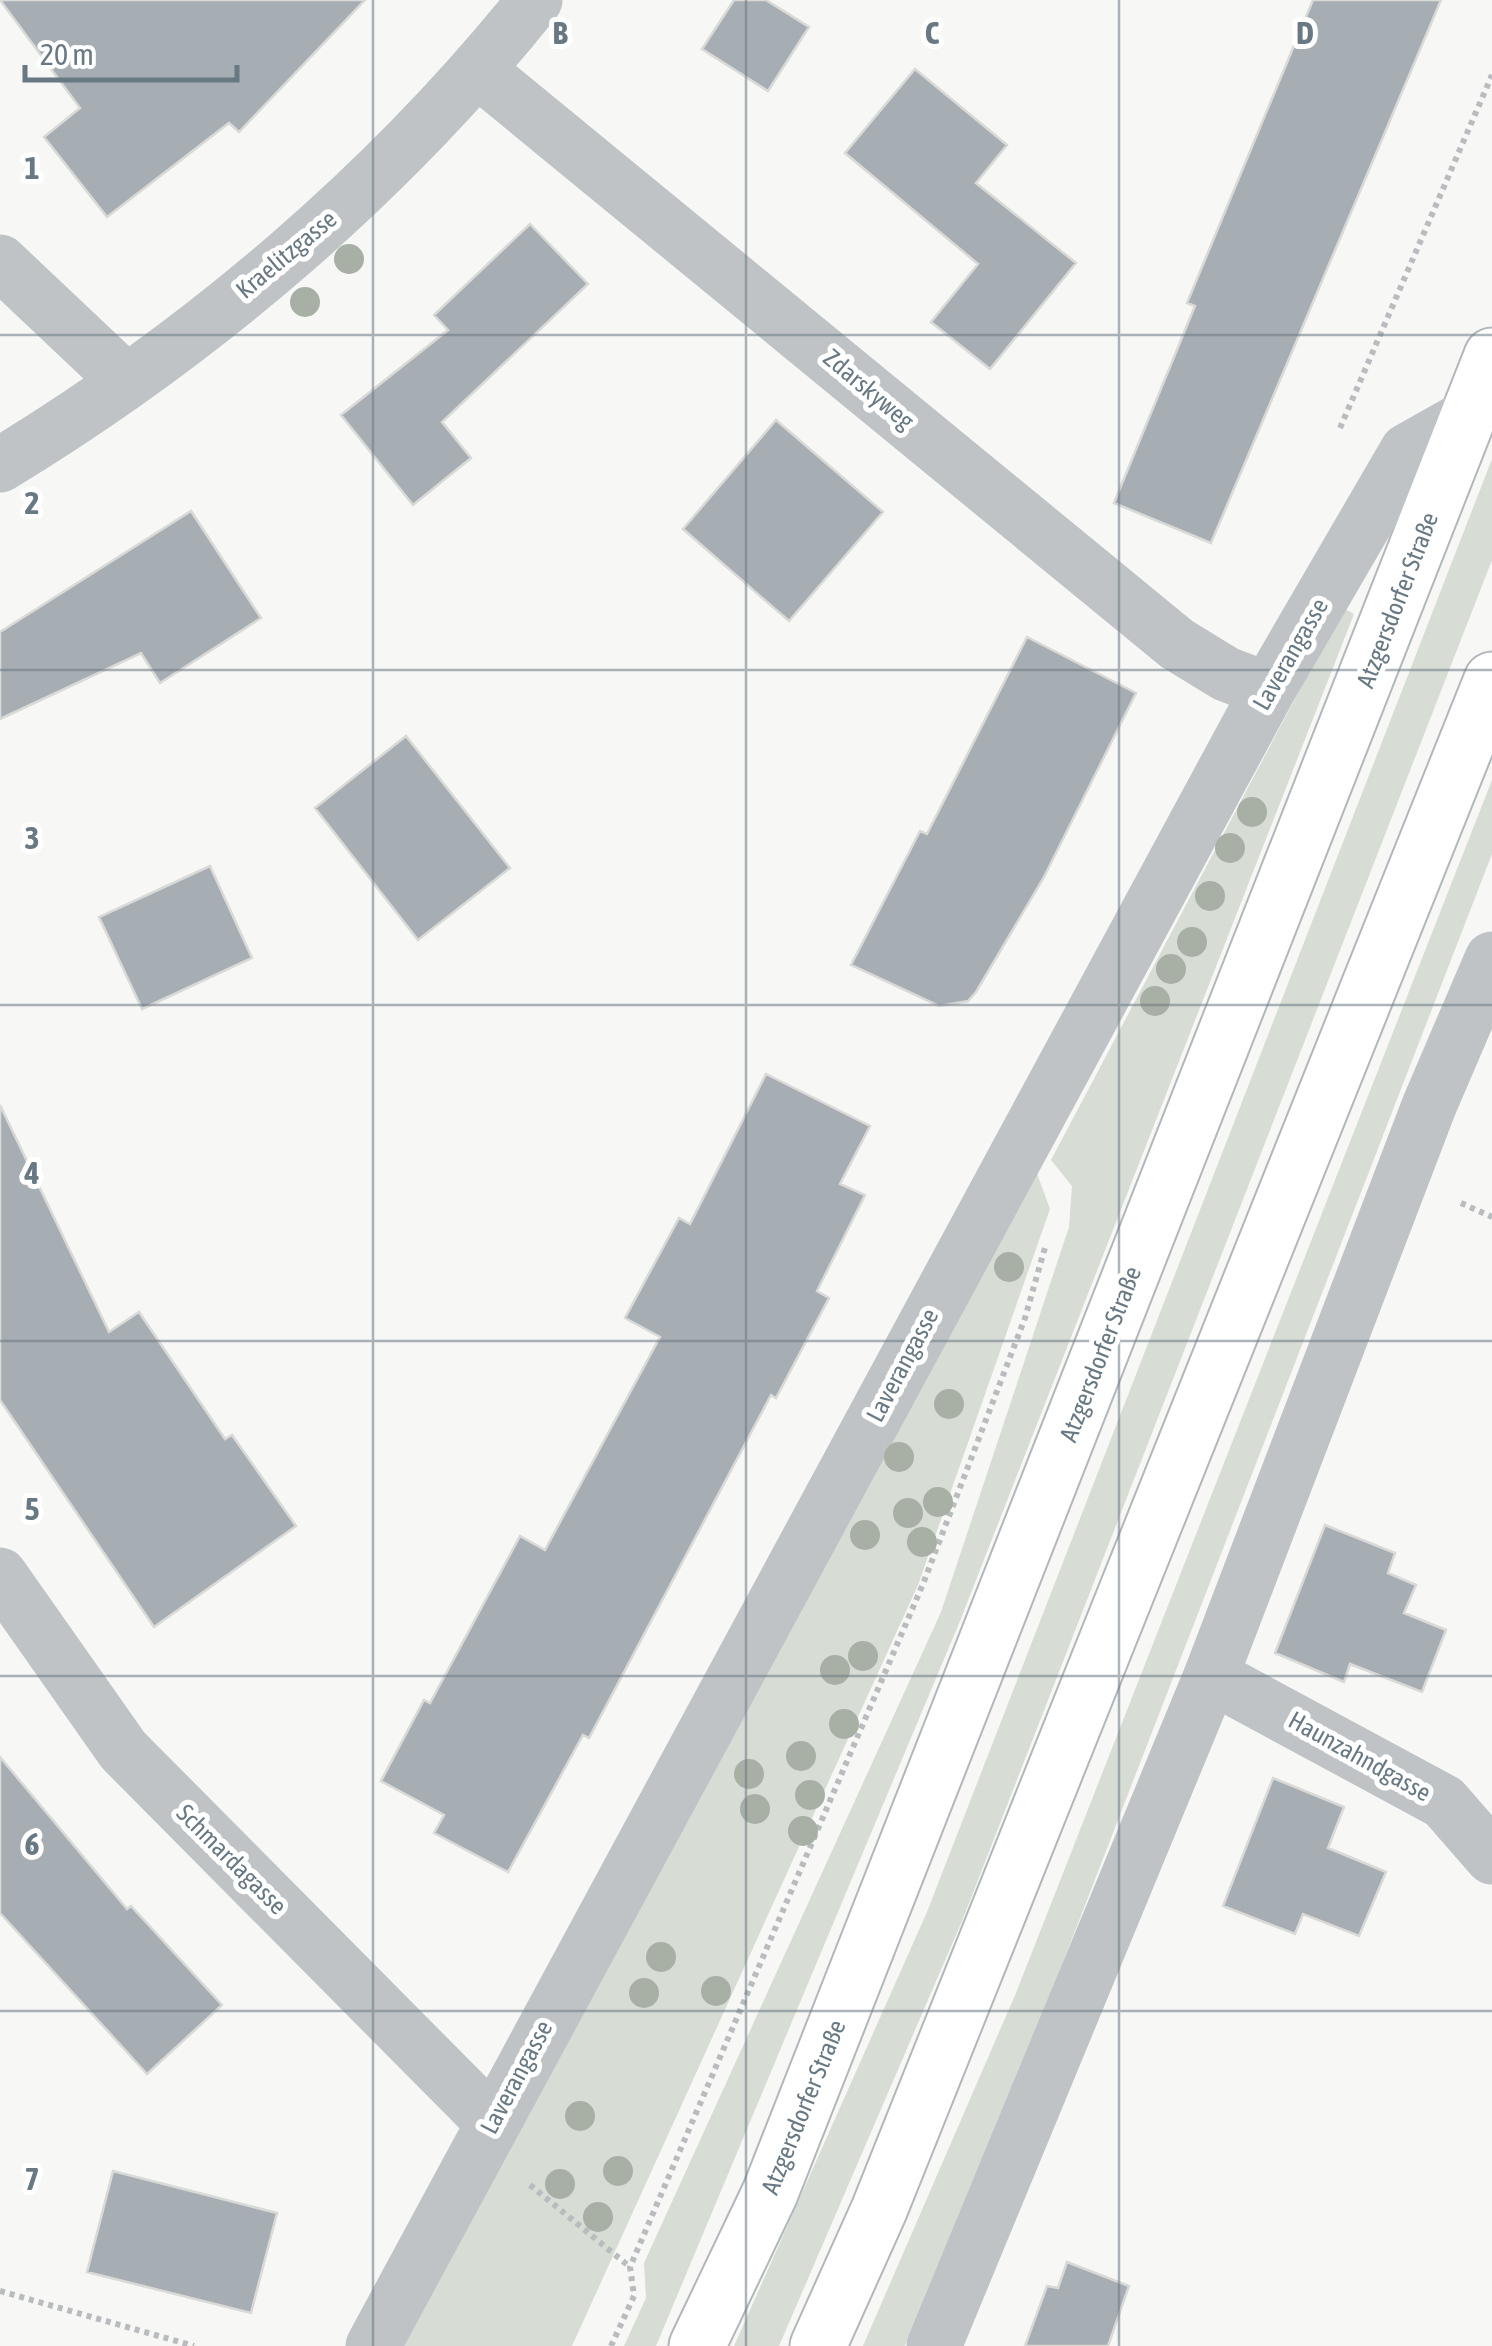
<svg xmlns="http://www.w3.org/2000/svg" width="1492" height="2346" font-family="'Asap Condensed',sans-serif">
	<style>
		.green { fill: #d7dcd4 }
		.building { fill: #a7aeb3; stroke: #d9d9d7; stroke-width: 2.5 }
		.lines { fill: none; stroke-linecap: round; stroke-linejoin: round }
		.major-casing { stroke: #b2b7ba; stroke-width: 59 }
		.path { stroke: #b9bcbe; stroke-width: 6; stroke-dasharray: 5 5; stroke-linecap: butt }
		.minor { stroke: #bfc3c6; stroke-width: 55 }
		.major { stroke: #fff; stroke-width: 55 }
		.tree { fill: #a8b0a5 }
		.grid { fill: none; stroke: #697983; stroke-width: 2.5; stroke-opacity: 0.55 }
		.labels { text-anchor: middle; stroke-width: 10; stroke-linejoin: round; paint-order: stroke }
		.street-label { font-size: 25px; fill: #697983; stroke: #fff }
		.grid-label { font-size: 32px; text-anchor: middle; font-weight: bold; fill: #697983; stroke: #fff; stroke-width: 10; stroke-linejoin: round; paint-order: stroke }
	</style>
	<rect width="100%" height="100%" fill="#f7f7f5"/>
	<path class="green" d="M 1492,459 L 1492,560 L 962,1921 L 779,2346 L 734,2346 L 927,1912 Z
		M 1343,608 L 1354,614 L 960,1621 L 656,2346 L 624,2346 L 646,2298 L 644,2263 L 941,1612 L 1069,1227 L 1072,1186 L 1051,1160 Z
		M 1492,780 L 1492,854 L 1046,2006 L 905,2346 L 863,2346 L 1016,1993 Z
		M 1028,1149 L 1050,1209 L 918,1585 L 572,2346 L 387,2346 Z"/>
	<path class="building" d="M 0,0 L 365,0 L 239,132 L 229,123 L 107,217 L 44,137 L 80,108 Z
		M 734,0 L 766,0 L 809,27 L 768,91 L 702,49 Z
		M 1313,0 L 1441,0 L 1211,543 L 1114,503 L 1195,306 L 1187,303 Z
		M 915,69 L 1007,145 L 976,183 L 1076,263 L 990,369 L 931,322 L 978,264 L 845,153 Z
		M 530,224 L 588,284 L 442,422 L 471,458 L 413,505 L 341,415 L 448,330 L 434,315 Z
		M 776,420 L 883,512 L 789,621 L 683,529 Z
		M 191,511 L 261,618 L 160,683 L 141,653 L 0,719 L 0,632 Z
		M 1027,637 L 1136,693 L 1044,877 L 976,992 L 968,1001 L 939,1006 L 851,965 L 920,831 L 927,834 Z
		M 406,736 L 510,868 L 418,940 L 315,808 Z
		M 210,866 L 252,958 L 142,1009 L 99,917 Z
		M 766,1074 L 870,1126 L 840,1184 L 865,1195 L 817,1291 L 829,1298 L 776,1398 L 771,1395 L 589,1738 L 583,1735 L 508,1872 L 434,1833 L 444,1815 L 381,1781 L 424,1700 L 430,1703 L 520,1536 L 545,1550 L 660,1337 L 625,1318 L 679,1218 L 690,1224 Z
		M 0,1105 L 109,1332 L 139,1312 L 225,1439 L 232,1435 L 296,1526 L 154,1627 L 0,1400 Z
		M 1325,1525 L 1395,1553 L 1388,1573 L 1416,1585 L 1404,1613 L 1446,1630 L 1422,1692 L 1350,1664 L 1344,1682 L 1275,1653 Z
		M 0,1757 L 127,1909 L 131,1906 L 222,2005 L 147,2074 L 0,1913 Z
		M 1273,1778 L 1344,1807 L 1328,1848 L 1386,1872 L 1359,1936 L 1303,1914 L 1295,1934 L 1223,1906 Z
		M 113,2171 L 277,2213 L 251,2313 L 87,2272 Z
		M 1067,2262 L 1129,2286 L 1108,2346 L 1025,2346 L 1047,2286 L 1058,2288 Z"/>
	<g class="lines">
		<g class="major-casing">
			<path id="major" d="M 697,2346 L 770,2193 L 1492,356
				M 818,2346 L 879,2210 L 1492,680"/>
		</g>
		<path class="path" d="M 1340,428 L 1492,75
			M 1461,1203 L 1492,1217
			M 530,2185 L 630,2267
			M 0,2291 L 194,2346
			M 611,2346 L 634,2296 L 630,2267 L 923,1584 L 1025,1318 L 1046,1244"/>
		<path class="minor" d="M 479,71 L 1177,644 L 1226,674 L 1268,690
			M 0,262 L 125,380
			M 0,465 C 201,343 388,184 535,0
			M 0,1575 L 123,1750 L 491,2121
			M 1211,1676 L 1444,1802 L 1492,1857
			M 373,2346 L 1268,690 L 1407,451 L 1469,416
			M 934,2346 L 1211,1676 L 1429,1106 L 1492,959"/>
		<use href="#major" class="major"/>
	</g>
	<g class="tree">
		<circle cx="349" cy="259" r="15"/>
		<circle cx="305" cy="302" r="15"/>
		<circle cx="1252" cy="812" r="15"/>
		<circle cx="1230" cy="848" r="15"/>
		<circle cx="1210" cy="896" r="15"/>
		<circle cx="1192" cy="942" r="15"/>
		<circle cx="1171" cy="969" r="15"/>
		<circle cx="1155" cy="1001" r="15"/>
		<circle cx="1009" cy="1267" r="15"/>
		<circle cx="949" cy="1404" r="15"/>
		<circle cx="899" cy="1457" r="15"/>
		<circle cx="938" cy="1502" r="15"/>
		<circle cx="908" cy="1513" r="15"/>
		<circle cx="865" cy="1535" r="15"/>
		<circle cx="922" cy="1542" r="15"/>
		<circle cx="863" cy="1656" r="15"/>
		<circle cx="835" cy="1670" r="15"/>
		<circle cx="844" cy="1724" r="15"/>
		<circle cx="801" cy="1756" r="15"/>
		<circle cx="749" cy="1774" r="15"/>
		<circle cx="810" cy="1795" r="15"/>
		<circle cx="755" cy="1809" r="15"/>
		<circle cx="803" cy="1831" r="15"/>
		<circle cx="661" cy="1957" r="15"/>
		<circle cx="716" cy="1991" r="15"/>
		<circle cx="644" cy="1993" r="15"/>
		<circle cx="580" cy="2116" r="15"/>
		<circle cx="618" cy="2171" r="15"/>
		<circle cx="560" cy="2184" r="15"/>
		<circle cx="598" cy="2217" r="15"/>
	</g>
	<path class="grid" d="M 373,0 L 373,2346M 746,0 L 746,2346M 1119,0 L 1119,2346M 0,335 L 1492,335M 0,670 L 1492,670M 0,1005 L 1492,1005M 0,1341 L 1492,1341M 0,1676 L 1492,1676M 0,2011 L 1492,2011"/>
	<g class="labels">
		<g class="street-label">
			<text transform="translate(286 254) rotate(-40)" y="9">Kraelitzgasse</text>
			<text transform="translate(869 389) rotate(40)" y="9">Zdarskyweg</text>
			<text transform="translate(1397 600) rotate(-69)" y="9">Atzgersdorfer Straße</text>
			<text transform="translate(1290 654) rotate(-60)" y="9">Laverangasse</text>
			<text transform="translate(1100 1354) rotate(-69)" y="9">Atzgersdorfer Straße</text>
			<text transform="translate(902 1365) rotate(-62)" y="9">Laverangasse</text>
			<text transform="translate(1360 1756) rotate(29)" y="9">Haunzahndgasse</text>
			<text transform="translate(232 1859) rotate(45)" y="9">Schmardagasse</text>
			<text transform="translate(516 2077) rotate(-62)" y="9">Laverangasse</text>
			<text transform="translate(803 2107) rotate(-68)" y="9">Atzgersdorfer Straße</text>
		</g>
	</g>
	<g class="grid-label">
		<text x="560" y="44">B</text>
		<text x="932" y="44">C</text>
		<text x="1305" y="44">D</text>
		<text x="32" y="179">1</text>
		<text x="32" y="514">2</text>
		<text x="32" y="849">3</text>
		<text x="32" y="1184">4</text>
		<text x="32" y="1520">5</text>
		<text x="32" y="1855">6</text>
		<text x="32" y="2190">7</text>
	</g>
	<path d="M25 65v15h212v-15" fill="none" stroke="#697983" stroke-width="5"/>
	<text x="40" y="65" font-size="30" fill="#697983" stroke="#ffffff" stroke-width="8" paint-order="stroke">20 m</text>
</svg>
